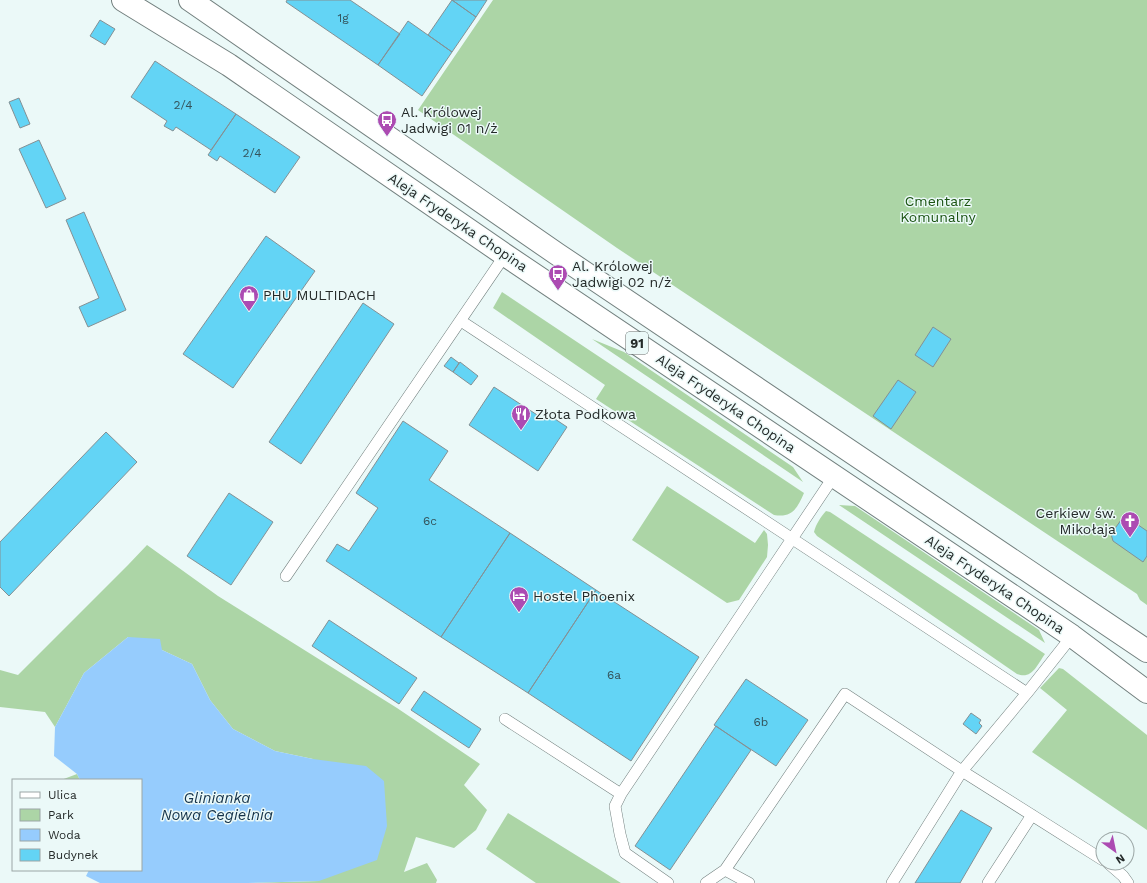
<svg xmlns="http://www.w3.org/2000/svg" width="1147" height="883" font-family="'Work Sans',sans-serif">
	<style>
		.green { fill: #acd5a6 }
		.water { fill: #96ccfd }
		.building { fill: #63d4f5; stroke: #849094 }
		.lines { fill: none; stroke-linecap: round; stroke-linejoin: round }
		.lane-casing { stroke: #73807f; stroke-width: 12 }
		.primary-casing { stroke: #73807f; stroke-width: 24 }
		.lane { stroke: #fff; stroke-width: 11 }
		.primary { stroke: #fff; stroke-width: 22 }
		.labels { text-anchor: middle; stroke-width: 3; stroke-linejoin: round; paint-order: stroke }
		.number-label { font-size: 12px; fill: #34545c }
		.shield { fill: #ebf9f8; stroke: #606867; stroke-width: 1 }
		.shield-label { font-size: 13px; font-weight: bold; fill: #242a29 }
		.poi-label { font-size: 14px; fill: #242a29; stroke: #ebf9f8; text-anchor: start }
		.park-label { font-size: 14px; fill: #1a5311; stroke: #ebf9f8 }
		.street-label { font-size: 14px; fill: #242a29; stroke: #ebf9f8 }
		.water-label { font-size: 15px; font-style: italic; fill: #14324a; stroke: #ebf9f8 }
	</style>
	<rect width="100%" height="100%" fill="#ebf9f8"/>
	<path class="green" d="M 493,0 L 1147,0 L 1147,605 L 1140,600 L 1137,594 L 617,248 L 418,110 Z
		M 502,292 L 804,493 C 797,509 792,518 774,515 L 596,399 L 605,385 L 493,308 Z
		M 592,339 L 624,352 L 793,467 L 803,482 Z
		M 667,486 L 755,543 L 764,530 L 767,534 L 768,545 L 767,557 L 739,600 L 727,603 L 632,540 Z
		M 839,505 L 855,506 L 1039,630 L 1045,643 Z
		M 826,511 L 830,512 L 1045,654 C 1037,665 1032,680 1017,674 L 817,536 L 814,532 C 816,524 820,518 826,511 Z
		M 147,545 L 218,596 L 397,708 L 480,764 L 464,785 L 487,810 L 476,830 L 454,848 L 416,837 L 404,872 L 427,863 L 437,880 L 436,883 L 248,883 L 319,881 L 313,759 L 275,751 L 233,729 L 210,700 L 192,664 L 162,650 L 128,637 L 84,673 L 55,727 L 45,712 L 0,707 L 0,670 L 18,675 L 128,565 Z
		M 1059,668 L 1063,669 L 1147,735 L 1147,830 L 1032,752 L 1067,710 L 1040,688 Z
		M 77,774 L 80,780 L 61,780 Z
		M 508,813 L 621,883 L 536,883 L 486,849 Z"/>
	<path class="water" d="M 128,637 L 160,639 L 162,650 L 192,664 L 210,700 L 233,729 L 275,751 L 313,759 L 366,766 L 384,781 L 387,826 L 377,860 L 319,881 L 248,883 L 100,883 L 86,876 L 89,870 L 141,870 L 141,780 L 80,780 L 77,774 L 54,756 L 55,727 L 84,673 Z"/>
	<path class="building" d="M 287,0 L 350,0 L 400,34 L 378,65 L 286,2 Z
		M 452,0 L 476,17 L 452,52 L 428,35 Z
		M 452,0 L 487,0 L 476,17 Z
		M 100,20 L 115,29 L 105,45 L 90,36 Z
		M 408,21 L 452,52 L 422,96 L 378,65 Z
		M 155,61 L 236,114 L 211,150 L 176,127 L 173,131 L 164,126 L 167,121 L 131,97 Z
		M 19,98 L 30,124 L 20,128 L 9,102 Z
		M 236,114 L 300,157 L 275,193 L 220,156 L 217,161 L 208,155 Z
		M 39,140 L 66,199 L 46,208 L 19,149 Z
		M 84,212 L 126,310 L 88,327 L 79,307 L 99,298 L 66,220 Z
		M 266,236 L 315,271 L 233,388 L 183,354 Z
		M 363,303 L 394,324 L 301,464 L 269,442 Z
		M 933,327 L 951,339 L 933,367 L 915,355 Z
		M 451,357 L 459,363 L 453,372 L 444,366 Z
		M 460,362 L 478,376 L 471,385 L 453,372 Z
		M 898,380 L 916,392 L 891,429 L 873,416 Z
		M 494,387 L 545,420 L 549,415 L 567,427 L 538,471 L 469,425 Z
		M 403,421 L 448,451 L 429,480 L 510,533 L 441,637 L 326,561 L 337,544 L 349,551 L 378,508 L 356,493 Z
		M 106,432 L 137,462 L 9,596 L 0,587 L 0,542 Z
		M 229,493 L 273,522 L 231,585 L 187,556 Z
		M 1128,518 L 1147,531 L 1147,556 L 1143,562 L 1113,541 L 1111,534 L 1121,520 Z
		M 510,533 L 596,590 L 528,693 L 441,637 Z
		M 596,590 L 699,657 L 631,761 L 528,693 Z
		M 329,620 L 417,678 L 399,704 L 312,646 Z
		M 746,679 L 808,720 L 776,766 L 714,725 Z
		M 424,691 L 481,729 L 469,748 L 411,710 Z
		M 971,713 L 981,720 L 979,723 L 982,726 L 976,734 L 963,724 Z
		M 716,726 L 751,750 L 670,870 L 635,846 Z
		M 961,810 L 992,828 L 960,883 L 915,883 Z"/>
	<g class="lines">
		<g class="lane-casing">
			<path id="lane" d="M 461,321 L 1027,693 L 1072,636
				M 286,576 L 505,255
				M 505,719 L 621,794 L 834,476
				M 621,794 L 615,806 L 620,834 L 625,853 L 668,883
				M 1108,863 L 1123,876 L 1128,883
				M 706,883 L 725,870
				M 749,883 L 725,870 L 845,694 L 962,771 L 1103,860
				M 892,883 L 962,771 L 1027,693
				M 988,883 L 1032,815"/>
		</g>
		<g class="primary-casing">
			<path id="primary" d="M 123,0 L 229,65 L 505,255 L 1072,636 L 1147,692
				M 190,0 L 557,254 L 1147,651"/>
		</g>
		<use href="#lane" class="lane"/>
		<use href="#primary" class="primary"/>
	</g>
	<defs>
		<g id="bus-pin" transform="scale(1)"><path d="M0 17L-7.5 6A9.5 9.5 0 1 1 7.5 6Z" fill="#ac4bb2" stroke="#ebf9f8"/><path d="M-5-6H5V4H4V6H2V4H-2V6H-4V4H-5ZM-3.5-4V0h7V-4ZM-3.5 1.2v1.5H-2V1.2ZM2 1.2v1.5H3.5V1.2Z" fill="#fff"/></g>
		<g id="shop-pin" transform="scale(1)"><path d="M0 17L-7.5 6A9.5 9.5 0 1 1 7.5 6Z" fill="#ac4bb2" stroke="#ebf9f8"/><path d="M-5-2.5h2.3a2.7 3.5 0 0 1 5.4 0H5L5.5 6h-11ZM-1.5-2.5h3a1.5 2.3 0 0 0-3 0Z" fill="#fff"/></g>
		<g id="restaurant-pin" transform="scale(1)"><path d="M0 17L-7.5 6A9.5 9.5 0 1 1 7.5 6Z" fill="#ac4bb2" stroke="#ebf9f8"/><path d="M-5-6h1v4h1v-4h1v4h1v-4h1v5L-1.5 .5V6h-2V.5L-5-1ZM5-6V6H3V1.5H1.5Q1.5-4 5-6Z" fill="#fff"/></g>
		<g id="church-pin" transform="scale(1)"><path d="M0 17L-7.5 6A9.5 9.5 0 1 1 7.5 6Z" fill="#ac4bb2" stroke="#ebf9f8"/><path d="M-1.2-6h2.4v3.5h3.3v2.4h-3.3V6h-2.4V-.1h-3.3v-2.4h3.3Z" fill="#fff"/></g>
		<g id="hotel-pin" transform="scale(1)"><path d="M0 17L-7.5 6A9.5 9.5 0 1 1 7.5 6Z" fill="#ac4bb2" stroke="#ebf9f8"/><path d="M-6-4.5h1.5V1H6V5H4.5V3h-9V5H-6ZM-4 0a1.8 1.8 0 1 1 3.6 0ZM.5 0V-2.5h3Q6-2.5 6 0Z" fill="#fff"/></g>
	</defs>
	<g fill-rule="evenodd">
		<use href="#bus-pin" x="387" y="120"/>
		<use href="#bus-pin" x="558" y="274"/>
		<use href="#shop-pin" x="249" y="295"/>
		<use href="#restaurant-pin" x="521" y="414"/>
		<use href="#church-pin" x="1130" y="521"/>
		<use href="#hotel-pin" x="519" y="596"/>
	</g>
	<g class="labels">
		<g class="number-label">
			<text x="343" y="22">1g</text>
			<text x="183" y="109">2/4</text>
			<text x="252" y="157">2/4</text>
			<text x="430" y="525">6c</text>
			<text x="614" y="679">6a</text>
			<text x="761" y="726">6b</text>
		</g>
		<rect class="shield" x="626" y="332" width="22" height="22" rx="3"/>
		<g class="shield-label">
			<text x="637" y="348">91</text>
		</g>
		<g class="poi-label">
			<text x="401" y="117">Al. Królowej<tspan x="401" dy="16">Jadwigi 01 n/ż</tspan></text>
			<text x="572" y="271">Al. Królowej<tspan x="572" dy="16">Jadwigi 02 n/ż</tspan></text>
			<text x="263" y="300">PHU MULTIDACH</text>
			<text x="535" y="419">Złota Podkowa</text>
			<text x="1116" y="518" text-anchor="end">Cerkiew św.<tspan x="1116" dy="16">Mikołaja</tspan></text>
			<text x="533" y="601">Hostel Phoenix</text>
		</g>
		<g class="park-label">
			<text x="938" y="206">Cmentarz<tspan x="938" dy="16">Komunalny</tspan></text>
		</g>
		<g class="street-label">
			<text transform="translate(458 222) rotate(34)" y="5">Aleja Fryderyka Chopina</text>
			<text transform="translate(726 403) rotate(34)" y="5">Aleja Fryderyka Chopina</text>
			<text transform="translate(995 584) rotate(34)" y="5">Aleja Fryderyka Chopina</text>
		</g>
		<g class="water-label">
			<text x="217" y="803">Glinianka<tspan x="217" dy="17">Nowa Cegielnia</tspan></text>
		</g>
	</g>
	<rect x="12" y="779" width="130" height="92" fill="#ebf9f8" stroke="#9ba6a5"/>
	<rect x="20" y="792" width="20" height="6" fill="#ffffff" stroke="#9ba6a5"/>
	<text x="48" y="799" font-size="12" fill="#242a29">Ulica</text>
	<rect x="20" y="809" width="20" height="12" fill="#acd5a6" stroke="#9ba6a5"/>
	<text x="48" y="819" font-size="12" fill="#242a29">Park</text>
	<rect x="20" y="829" width="20" height="12" fill="#96ccfd" stroke="#9ba6a5"/>
	<text x="48" y="839" font-size="12" fill="#242a29">Woda</text>
	<rect x="20" y="849" width="20" height="12" fill="#63d4f5" stroke="#9ba6a5"/>
	<text x="48" y="859" font-size="12" fill="#242a29">Budynek</text>
	<g transform="translate(1115 851) rotate(147)"><circle r="19" fill="#ebf9f8" stroke="#9ba6a5"/>
	<path d="M0-3L7 15L0 10L-7 15Z" fill="#ac4bb2"/>
	<text y="-6" font-size="11" font-weight="bold" text-anchor="middle" fill="#242a29">N</text>
	</g>
</svg>
